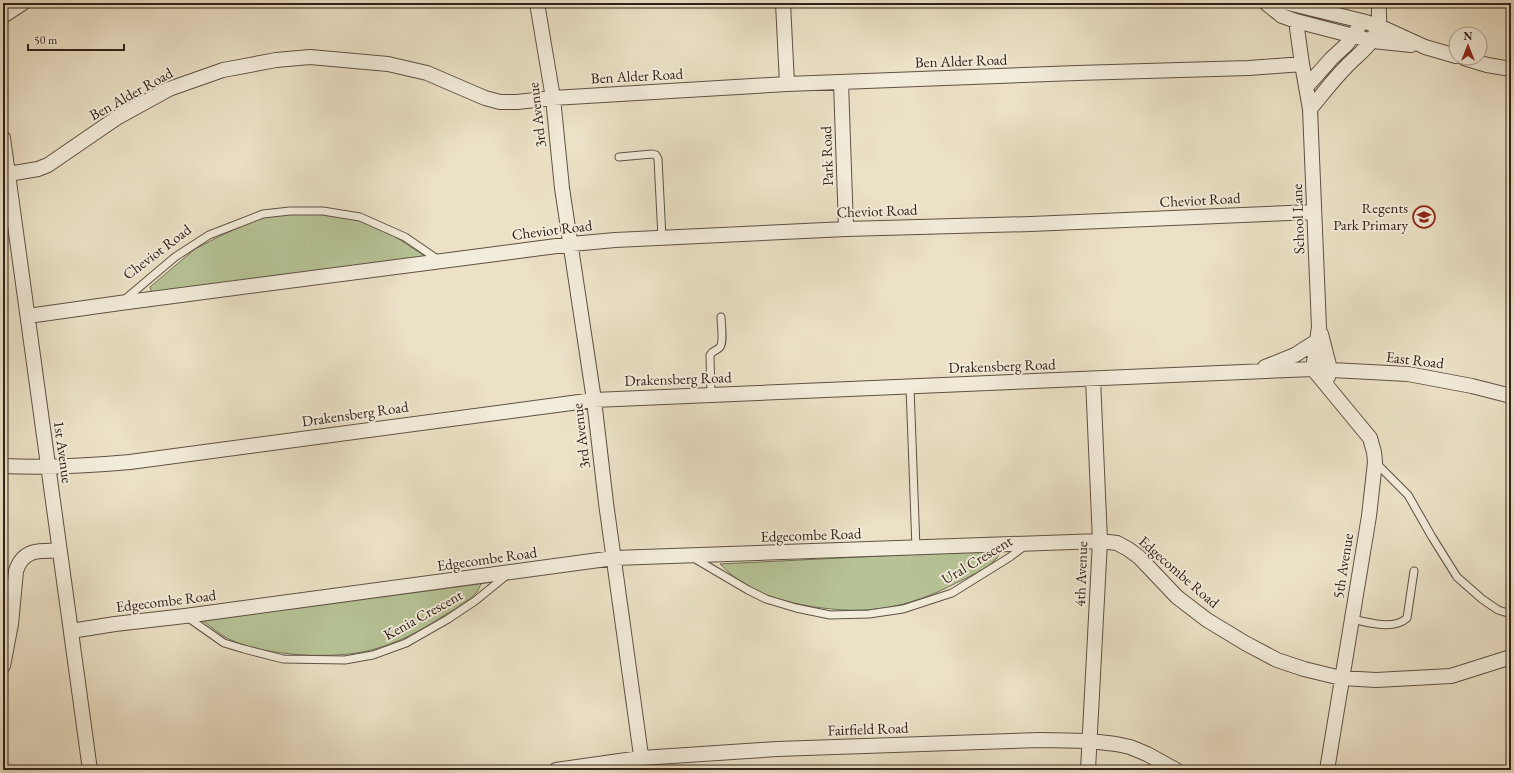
<svg xmlns="http://www.w3.org/2000/svg" width="1514" height="773" font-family="'EB Garamond',serif">
	<style>
		.green { fill: #b6c396; stroke: #737258 }
		.lines { fill: none; stroke-linecap: round; stroke-linejoin: round }
		.service-casing { stroke: #5f5144; stroke-width: 9 }
		.minor-casing { stroke: #5f5144; stroke-width: 16 }
		.service { stroke: #f2ecda; stroke-width: 7 }
		.minor { stroke: #f2ecda; stroke-width: 14 }
		.labels { text-anchor: middle; stroke-width: 4; stroke-linejoin: round; paint-order: stroke }
		.street-label { font-size: 15px; fill: #302119; stroke: #f2ecda }
		.poi-label { font-size: 15px; fill: #302119; stroke: #f2ecda; text-anchor: end }
	</style>
	<rect width="100%" height="100%" fill="#ebe1c6"/>
	<filter id="stains"><feTurbulence type="fractalNoise" baseFrequency=".005" numOctaves="4"/><feColorMatrix values="0 0 0 0 .2 0 0 0 0 .09 0 0 0 0 .02 0 0 0 .5 -.17"/></filter>
	<radialGradient id="worn" r=".72"><stop offset=".6" stop-color="#630" stop-opacity="0"/><stop offset="1" stop-color="#630" stop-opacity=".3"/></radialGradient>
	<path class="green" d="M 300,212 L 344,214 L 374,223 L 428,258 L 152,294 L 150,287 L 195,249 L 224,234 L 265,216 Z
		M 1001,550 C 999,553 998,558 995,560 C 987,569 966,578 956,583 C 934,595 909,604 884,608 C 846,615 778,605 745,585 C 736,580 728,571 720,564 Z
		M 482,581 C 481,584 479,589 477,592 C 469,601 450,612 440,618 C 419,632 395,644 371,650 C 334,660 265,656 231,640 C 221,636 212,627 203,621 Z"/>
	<g class="lines">
		<g class="service-casing">
			<path id="service" d="M 619,157 L 652,154 L 656,155 L 658,159 L 662,238
				M 123,301 L 175,257 L 209,235 L 263,214 L 290,211 L 323,211 L 360,217 L 405,237 L 440,261
				M 910,387 L 916,548
				M 711,395 L 710,355 C 713,350 717,351 720,347 C 724,342 721,323 721,317
				M 1375,462 L 1408,495 L 1432,537 L 1457,577 L 1482,599 L 1498,610 L 1511,614
				M 692,557 L 748,590 L 766,599 L 796,608 L 830,615 L 869,614 L 903,609 L 952,593 L 1010,557 L 1026,545
				M 187,617 L 224,643 L 244,649 L 283,659 L 345,660 L 373,655 L 406,643 L 448,619 L 475,601 L 507,575
				M 1351,619 C 1368,622 1393,631 1407,618 L 1414,571"/>
		</g>
		<g class="minor-casing">
			<path id="minor" d="M 537,3 L 553,98 L 562,188 L 594,400 L 606,503 L 643,770
				M 783,3 L 787,84
				M 1288,3 L 1362,21 L 1379,26 L 1425,47 L 1456,56
				M 1267,4 L 1282,16 L 1296,21 L 1373,41 L 1411,45
				M 3,16 L 23,3
				M 1296,21 L 1302,64 L 1310,109 L 1319,327 L 1313,369
				M 1464,58 L 1487,65 L 1511,69
				M 841,82 L 846,229
				M 1307,86 L 1331,59 L 1346,45 L 1358,29
				M 1310,109 C 1322,95 1332,81 1345,68 C 1357,55 1372,46 1378,28 C 1381,20 1377,11 1380,3
				M 3,138 L 90,770
				M 8,174 L 38,169 L 48,165 L 118,117 L 169,89 L 223,70 L 276,60 L 310,57 L 388,64 L 427,73 L 485,98 L 500,102 L 517,102 L 553,98 L 787,84 L 1077,73 L 1249,68 L 1302,64
				M 28,316 L 120,303 L 572,244 L 615,240 L 846,229 L 1031,224 L 1314,212
				M 1321,334 L 1330,369 L 1328,377
				M 1265,367 L 1295,355 L 1317,341
				M 1313,369 L 1370,438 L 1374,452 L 1375,462 L 1369,516 L 1327,770
				M 3,466 C 47,468 86,466 130,462 L 594,400 L 1313,369 L 1408,374 L 1472,386 L 1511,396
				M 71,631 L 115,624 L 185,616 L 614,558 L 1100,541 L 1117,543 L 1128,549 L 1139,557 L 1177,597 L 1207,620 L 1245,643 L 1277,660 L 1304,669 L 1341,678 L 1376,680 L 1451,676 L 1511,657
				M 3,666 L 11,624 L 16,571 C 23,549 40,550 60,551
				M 556,770 L 641,758 L 687,755 L 777,749 L 1041,740 L 1090,741 L 1116,744 L 1130,747 L 1147,754 L 1176,770
				M 1088,770 L 1100,541 L 1093,379"/>
		</g>
		<use href="#service" class="service"/>
		<use href="#minor" class="minor"/>
	</g>
	<defs>
		<g id="school-ring" transform="scale(1.15)"><circle r="9.5" fill="#f2ecda" stroke="#8f2418" stroke-width="1.5"/><path d="M0-5L7-2L0 1L-7-2ZM-4 1L0 2.5L4 1V4Q0 6-4 4Z" fill="#8f2418"/></g>
	</defs>
	<g fill-rule="evenodd">
		<use href="#school-ring" x="1424" y="217"/>
	</g>
	<g class="labels">
		<g class="street-label">
			<text transform="translate(961 61) rotate(-2)" y="5">Ben Alder Road</text>
			<text transform="translate(637 76) rotate(-3)" y="5">Ben Alder Road</text>
			<text transform="translate(131 94) rotate(-29)" y="5">Ben Alder Road</text>
			<text transform="translate(537 115) rotate(-97)" y="5">3rd Avenue</text>
			<text transform="translate(827 156) rotate(-92)" y="5">Park Road</text>
			<text transform="translate(1200 200) rotate(-3)" y="5">Cheviot Road</text>
			<text transform="translate(877 211) rotate(-2)" y="5">Cheviot Road</text>
			<text transform="translate(1298 219) rotate(-92)" y="5">School Lane</text>
			<text transform="translate(552 230) rotate(-7)" y="5">Cheviot Road</text>
			<text transform="translate(157 252) rotate(-37)" y="5">Cheviot Road</text>
			<text transform="translate(1415 360) rotate(7)" y="5">East Road</text>
			<text transform="translate(1002 366) rotate(-2)" y="5">Drakensberg Road</text>
			<text transform="translate(678 379) rotate(-2)" y="5">Drakensberg Road</text>
			<text transform="translate(355 414) rotate(-8)" y="5">Drakensberg Road</text>
			<text transform="translate(581 436) rotate(-97)" y="5">3rd Avenue</text>
			<text transform="translate(63 452) rotate(82)" y="5">1st Avenue</text>
			<text transform="translate(811 535) rotate(-2)" y="5">Edgecombe Road</text>
			<text transform="translate(487 559) rotate(-8)" y="5">Edgecombe Road</text>
			<text transform="translate(977 560) rotate(-31)" y="5">Ural Crescent</text>
			<text transform="translate(1343 566) rotate(-81)" y="5">5th Avenue</text>
			<text transform="translate(1179 572) rotate(41)" y="5">Edgecombe Road</text>
			<text transform="translate(1081 574) rotate(-88)" y="5">4th Avenue</text>
			<text transform="translate(166 601) rotate(-7)" y="5">Edgecombe Road</text>
			<text transform="translate(423 615) rotate(-29)" y="5">Kenia Crescent</text>
			<text transform="translate(868 729) rotate(-2)" y="5">Fairfield Road</text>
		</g>
		<g class="poi-label">
			<text x="1408" y="213">Regents<tspan x="1408" dy="17">Park Primary</tspan></text>
		</g>
	</g>
	<rect width="1514" height="773" fill="none" stroke="#ebe1c6" stroke-width="16"/>
	<rect x="4" y="4" width="1506" height="765" fill="none" stroke="#302119" stroke-width="2"/>
	<rect x="8" y="8" width="1498" height="757" fill="none" stroke="#302119"/>
	<g transform="translate(1468 46)"><circle r="19" fill="#f2ecda" stroke="#a49b8d"/>
	<path d="M0-3L7 15L0 10L-7 15Z" fill="#8f2418"/>
	<text y="-6" font-size="11" font-weight="bold" text-anchor="middle" fill="#302119">N</text>
	</g>
	<path d="M28 44v6h96v-6" fill="none" stroke="#302119" stroke-width="2"/>
	<text x="34" y="44" font-size="12" fill="#302119" stroke="#f2ecda" stroke-width="3" paint-order="stroke">50 m</text>
	<rect width="100%" height="100%" filter="url(#stains)"/>
	<rect width="100%" height="100%" fill="url(#worn)"/>
</svg>
